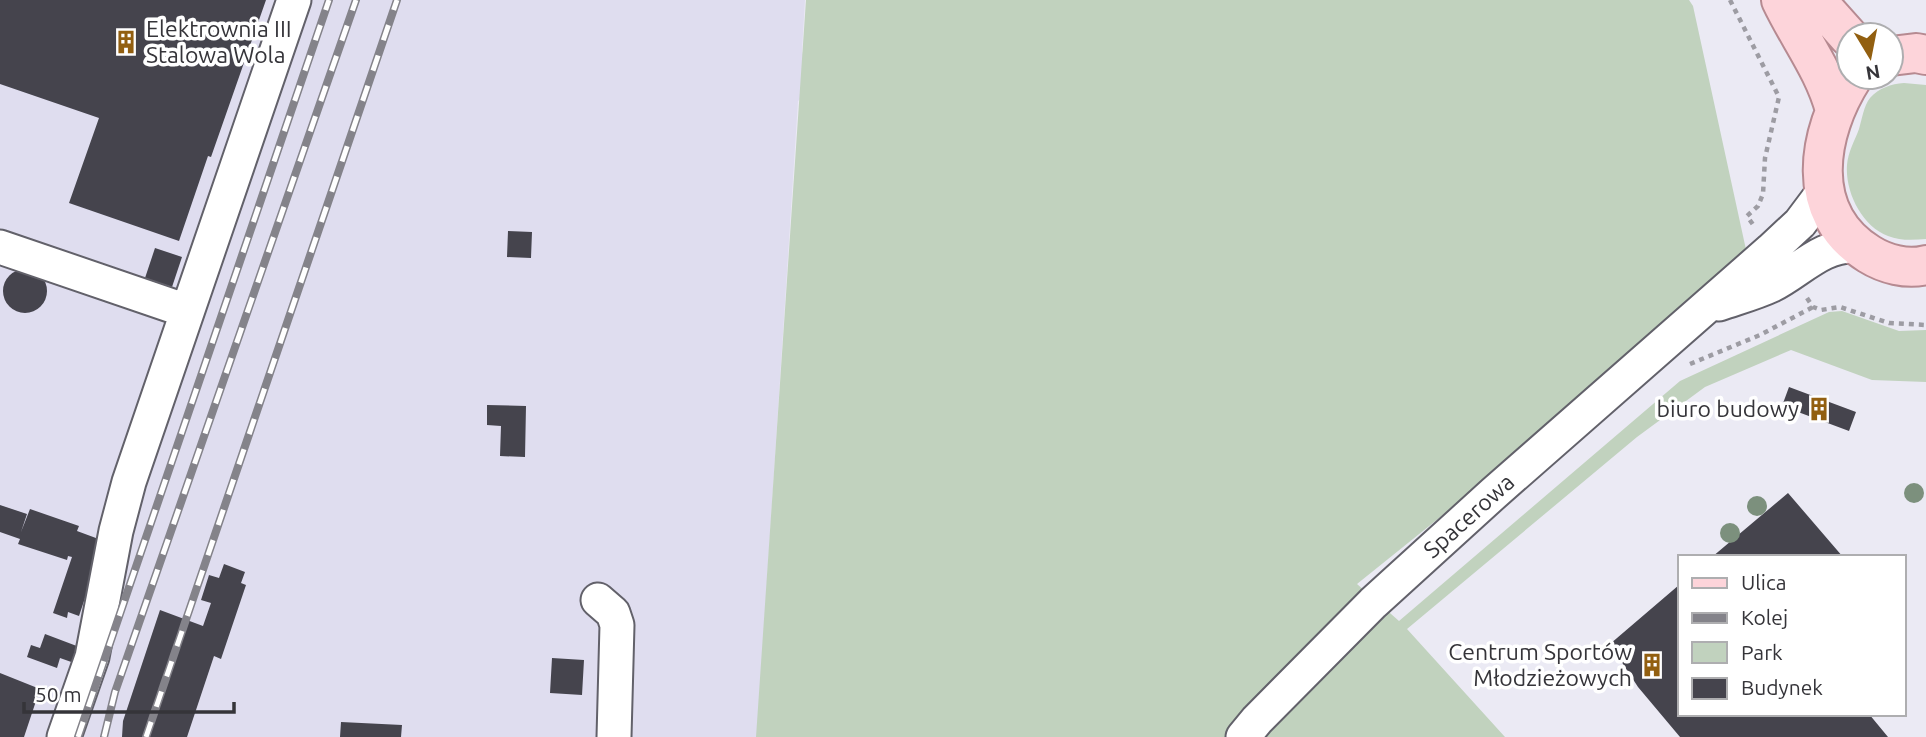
<svg xmlns="http://www.w3.org/2000/svg" width="1926" height="737" font-family="Ubuntu,sans-serif">
	<style>
		.built { fill: #dfddef }
		.green { fill: #c1d2be }
		.building { fill: #45444d }
		.lines { fill: none; stroke-linecap: round; stroke-linejoin: round }
		.minor-casing { stroke: #62616a; stroke-width: 37 }
		.major-casing { stroke: #b68a91; stroke-width: 42 }
		.path { stroke: #9d9ca3; stroke-width: 4.5; stroke-dasharray: 5 5; stroke-linecap: butt }
		.minor { stroke: #fff; stroke-width: 33 }
		.major { stroke: #fdd4da; stroke-width: 38 }
		.rail-casing { stroke: #84838a; stroke-width: 8 }
		.rail { stroke: #fff; stroke-width: 5; stroke-dasharray: 16; stroke-linecap: butt }
		.tree { fill: #7c907d }
		.labels { text-anchor: middle; stroke-width: 7; stroke-linejoin: round; paint-order: stroke }
		.poi-label { font-size: 23px; fill: #353439; stroke: #fff; text-anchor: end }
		.street-label { font-size: 23px; fill: #353439; stroke: #fff }
	</style>
	<rect width="100%" height="100%" fill="#ebeaf4"/>
	<path class="built" d="M 0,0 L 805,0 L 802,51 L 812,87 L 798,101 L 757,737 L 0,737 Z"/>
	<path class="green" d="M 806,0 L 1689,0 L 1693,6 L 1750,268 L 1357,584 L 1399,621 L 1680,381 L 1829,312 L 1842,311 L 1899,331 L 1926,330 L 1926,382 L 1872,380 L 1791,350 L 1705,387 L 1637,437 L 1407,629 L 1505,737 L 756,737 Z
		M 1904,83 L 1926,85 L 1926,239 C 1914,240 1900,241 1888,236 C 1862,226 1845,192 1847,165 C 1848,152 1855,140 1859,129 C 1862,119 1864,105 1870,98 C 1879,88 1891,84 1904,83 Z"/>
	<path class="building" d="M 0,0 L 266,0 L 211,157 L 208,156 L 179,241 L 69,203 L 99,118 L 0,84 Z
		M 508,231 L 532,232 L 531,258 L 507,257 Z
		M 155,248 L 182,257 L 172,287 L 145,278 Z
		M3 291a22 22 0 1 1 44 0a22 22 0 1 1-44 0Z
		M 1789,387 L 1856,412 L 1849,431 L 1782,406 Z
		M 487,405 L 526,406 L 525,457 L 500,456 L 501,426 L 487,425 Z
		M 1788,493 L 1843,557 L 1712,557 Z
		M 0,505 L 27,514 L 21,532 L 30,509 L 79,526 L 77,531 L 104,541 L 79,616 L 68,612 L 67,618 L 53,613 L 72,557 L 68,556 L 67,560 L 18,544 L 20,539 L 0,532 Z
		M 224,564 L 245,572 L 241,583 L 246,585 L 221,659 L 214,656 L 187,737 L 122,737 L 123,721 L 160,610 L 203,626 L 211,603 L 201,600 L 209,575 L 219,578 Z
		M 1679,585 L 1679,714 L 1869,714 L 1888,737 L 1680,737 L 1638,687 L 1610,644 Z
		M 45,634 L 82,648 L 77,664 L 60,658 L 57,668 L 27,657 L 31,645 L 40,648 Z
		M 552,658 L 584,660 L 582,695 L 550,693 Z
		M 0,673 L 40,689 L 24,737 L 0,737 Z
		M 341,722 L 402,725 L 401,737 L 340,737 Z"/>
	<g class="lines">
		<g class="minor-casing">
			<path id="minor" d="M 0,247 L 187,311
				M 1719,304 C 1736,298 1755,293 1772,285 C 1800,271 1822,244 1856,246
				M 598,600 L 613,613 L 617,625 L 614,737
				M 64,737 L 92,657 L 116,531 L 129,482 L 294,0
				M 1243,737 L 1257,720 L 1373,603 L 1494,493 L 1771,250 L 1800,223 L 1824,191"/>
		</g>
		<g class="major-casing">
			<path id="major" d="M 1781,0 C 1799,38 1824,69 1835,110
				M 1816,0 L 1849,37
				M 1891,56 L 1916,53 L 1926,55
				M 1853,77 C 1817,133 1803,213 1869,254 C 1885,264 1907,270 1926,265"/>
		</g>
		<path class="path" d="M 1730,0 L 1779,97 L 1765,158 L 1763,194 L 1758,206 L 1747,216 L 1754,226
			M 1807,298 L 1813,307 L 1821,310 L 1840,307 L 1889,323 L 1926,325
			M 1690,364 L 1760,335 L 1813,307"/>
		<use href="#minor" class="minor"/>
		<use href="#major" class="major"/>
		<g class="rail-casing">
			<path id="rail" d="M 78,737 L 329,0
				M 104,737 L 115,692 L 356,0
				M 146,737 L 397,0"/>
		</g>
		<use href="#rail" class="rail"/>
	</g>
	<g class="tree">
		<circle cx="1914" cy="493" r="10"/>
		<circle cx="1757" cy="506" r="10"/>
		<circle cx="1730" cy="533" r="10"/>
	</g>
	<defs>
		<g id="building-bare" transform="scale(1.89)"><path d="M-4-6H4V6H1V3H-1V6H-4ZM-2.5-4.3h1.7v1.8h-1.7ZM.8-4.3h1.7v1.8H.8ZM-2.5-1h1.7V.8h-1.7ZM.8-1h1.7V.8H.8Z" fill="#925f10" stroke="#fff" stroke-width="2.5" paint-order="stroke"/></g>
	</defs>
	<g fill-rule="evenodd">
		<use href="#building-bare" x="126" y="42"/>
		<use href="#building-bare" x="1819" y="409"/>
		<use href="#building-bare" x="1652" y="665"/>
	</g>
	<g class="labels">
		<g class="poi-label">
			<text x="146" y="37" text-anchor="start">Elektrownia III<tspan x="146" dy="26">Stalowa Wola</tspan></text>
			<text x="1799" y="417">biuro budowy</text>
			<text x="1632" y="660">Centrum Sportów<tspan x="1632" dy="26">Młodzieżowych</tspan></text>
		</g>
		<g class="street-label">
			<text transform="translate(1469 516) rotate(-42)" y="8">Spacerowa</text>
		</g>
	</g>
	<rect x="1678" y="555" width="228" height="161" fill="#ffffff" stroke="#aeaeb0" stroke-width="2"/>
	<rect x="1692" y="578" width="35" height="10" fill="#fdd4da" stroke="#aeaeb0" stroke-width="2"/>
	<text x="1741" y="590" font-size="21" fill="#353439">Ulica</text>
	<rect x="1692" y="613" width="35" height="10" fill="#84838a" stroke="#aeaeb0" stroke-width="2"/>
	<text x="1741" y="625" font-size="21" fill="#353439">Kolej</text>
	<rect x="1692" y="642" width="35" height="21" fill="#c1d2be" stroke="#aeaeb0" stroke-width="2"/>
	<text x="1741" y="660" font-size="21" fill="#353439">Park</text>
	<rect x="1692" y="678" width="35" height="21" fill="#45444d" stroke="#aeaeb0" stroke-width="2"/>
	<text x="1741" y="695" font-size="21" fill="#353439">Budynek</text>
	<g transform="translate(1870 56) rotate(170)"><circle r="33" fill="#ffffff" stroke="#aeaeb0" stroke-width="2"/>
	<path d="M0-5L12 26L0 18L-12 26Z" fill="#925f10"/>
	<text y="-10" font-size="19" font-weight="bold" text-anchor="middle" fill="#353439">N</text>
	</g>
	<path d="M24 702v10h210v-10" fill="none" stroke="#353439" stroke-width="3.5"/>
	<text x="35" y="702" font-size="21" fill="#353439" stroke="#ffffff" stroke-width="5" paint-order="stroke">50 m</text>
</svg>
